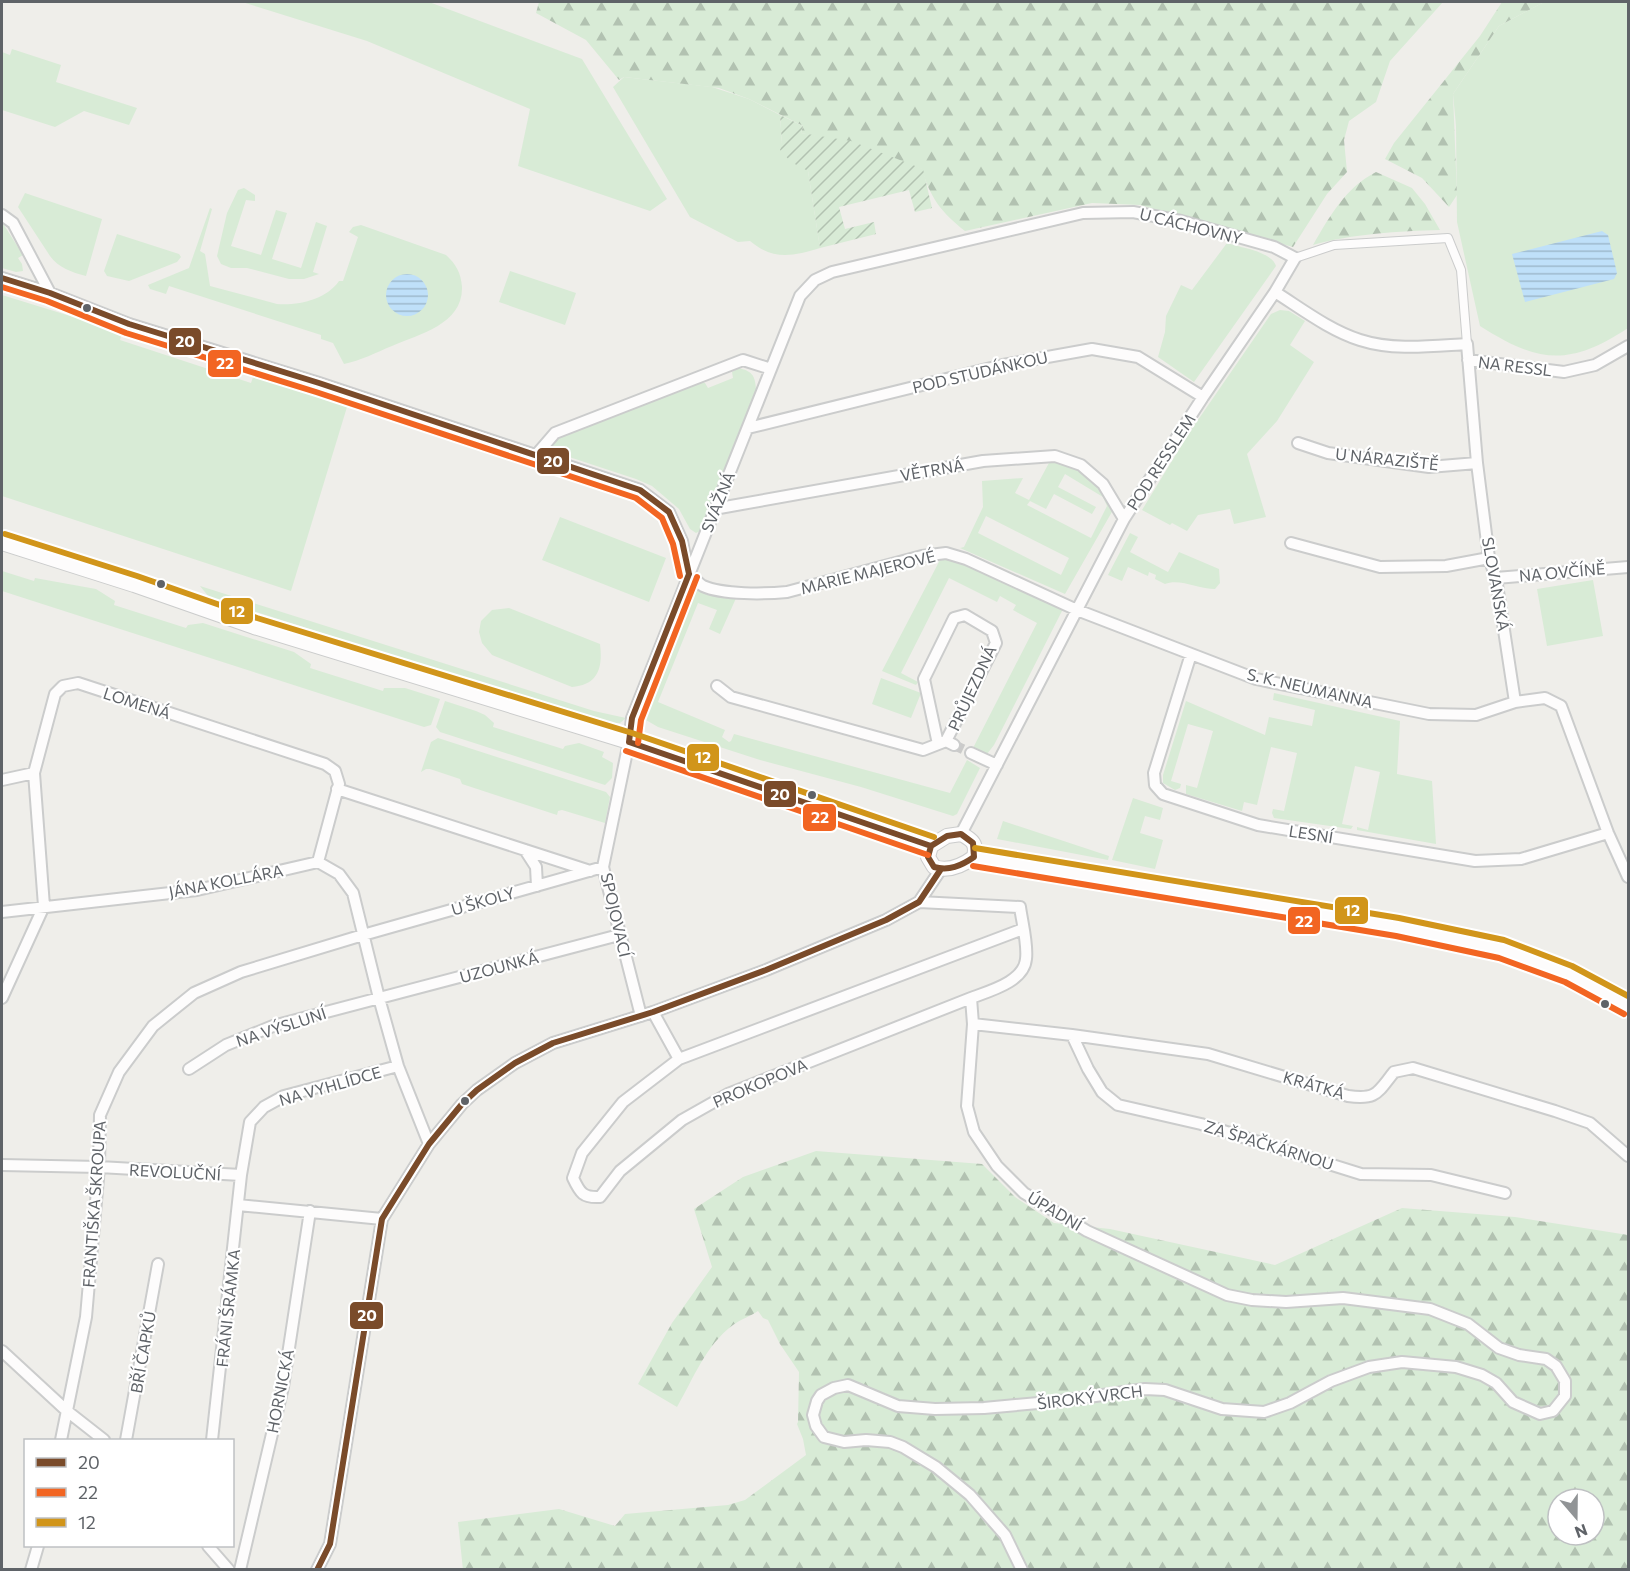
<svg xmlns="http://www.w3.org/2000/svg" width="1630" height="1571" font-family="Commissioner,sans-serif">
	<style>
		.green { fill: #d8ebd6; fill-rule: evenodd }
		.forest { fill: url(#forest-firs); fill-rule: evenodd }
		.garden { fill: url(#garden-furrows) }
		.water { fill: url(#water-rules) }
		.lines { fill: none; stroke-linecap: round; stroke-linejoin: round }
		.minor-tunnel { stroke: #cbcbca; stroke-width: 10; stroke-dasharray: 10 5; stroke-linecap: butt }
		.pedestrian-casing { stroke: #cbcccc; stroke-width: 10 }
		.minor-casing { stroke: #cbcccc; stroke-width: 14 }
		.tertiary-casing { stroke: #cbcccc; stroke-width: 16 }
		.pedestrian { stroke: #fdfcfc; stroke-width: 8 }
		.minor { stroke: #fdfcfc; stroke-width: 10 }
		.tertiary { stroke: #fdfcfc; stroke-width: 14 }
		.bus-1-casing { stroke: #fff; stroke-width: 10 }
		.bus-2-casing { stroke: #fff; stroke-width: 10 }
		.bus-3-casing { stroke: #fff; stroke-width: 10 }
		.bus-1 { stroke: #7a4b2a; stroke-width: 6 }
		.bus-2 { stroke: #f26522; stroke-width: 6 }
		.bus-3 { stroke: #d1951a; stroke-width: 6 }
		.bus-dot { fill: #5f6368; stroke: #fff; stroke-width: 2 }
		.labels { text-anchor: middle; stroke-width: 4.5; stroke-linejoin: round; paint-order: stroke }
		.street-label { font-size: 16px; fill: #5f6368; stroke: #fff }
		.line-badge { stroke: #fff; stroke-width: 2 }
		.badge-label { font-size: 16px; text-anchor: middle; font-weight: bold; fill: #fff }
	</style>
	<defs>
		<pattern id="forest-firs" width="22" height="20" patternUnits="userSpaceOnUse" patternTransform="scale(1.5)"><rect width="22" height="20" fill="#d8ebd6"/><path d="M5 1l3.5 6h-7zM16 11l3.5 6h-7z" fill="#b2c2b1"/></pattern>
		<pattern id="garden-furrows" width="10" height="10" patternUnits="userSpaceOnUse" patternTransform="scale(1.5)"><rect width="10" height="10" fill="#d8ebd6"/><path d="M-1 1l2-2M0 10L10 0M9 11l2-2" fill="none" stroke="#b2c2b1"/></pattern>
		<pattern id="water-rules" width="6" height="5" patternUnits="userSpaceOnUse" patternTransform="scale(1.5)"><rect width="6" height="5" fill="#bfe0f9"/><path d="M0 2.5h6" fill="none" stroke="#9eb9cd"/></pattern>
	</defs>
	<rect width="100%" height="100%" fill="#efeeea"/>
	<path class="green" d="M 242,2 L 429,2 L 582,59 L 667,199 L 650,211 L 518,166 L 530,109 L 367,41 Z
		M 1544,2 L 1628,2 L 1628,328 C 1569,367 1538,363 1480,326 L 1457,222 L 1456,126 L 1453,94 L 1499,26 Z
		M 12,49 L 61,65 L 56,82 L 137,108 L 129,125 L 84,111 L 55,127 L 2,110 L 2,52 L 10,55 Z
		M 624,77 L 712,87 L 749,99 L 780,115 L 782,144 L 808,171 L 820,248 C 793,256 774,261 750,241 L 738,242 L 690,217 L 613,87 Z
		M 244,188 L 255,195 L 255,201 L 246,200 L 231,246 L 261,255 L 276,210 L 287,213 L 272,259 L 301,268 L 316,222 L 327,226 L 313,272 L 319,274 L 304,279 L 289,279 L 247,268 L 231,268 L 221,264 L 217,256 L 227,213 L 238,190 Z
		M 25,193 L 102,219 L 86,276 C 71,272 59,268 50,256 L 18,207 Z
		M 210,208 L 212,209 L 200,251 L 205,254 L 210,286 L 277,304 C 298,306 327,299 339,281 L 343,281 L 358,237 L 349,232 L 353,227 L 361,225 L 446,255 C 456,264 461,273 462,287 C 463,324 420,334 392,346 C 377,352 360,361 344,364 L 333,343 L 321,339 L 321,335 L 169,286 L 166,294 L 150,289 L 148,285 L 189,268 Z
		M 2,222 L 23,255 L 18,258 L 22,264 L 23,271 L 16,272 L 2,268 Z
		M 117,234 L 179,254 L 181,257 L 177,262 L 129,281 L 107,276 L 104,271 Z
		M 1227,243 C 1241,248 1271,251 1276,266 L 1194,382 L 1158,357 L 1165,332 L 1166,316 L 1181,285 L 1192,290 Z
		M 510,271 L 576,293 L 565,325 L 499,302 Z
		M 2,295 L 122,332 L 120,340 L 251,383 L 253,377 L 295,390 L 297,388 L 305,390 L 305,393 L 347,407 L 291,591 L 2,496 Z
		M 1280,310 L 1289,311 L 1305,321 L 1290,345 L 1314,362 L 1277,421 L 1247,454 L 1266,517 L 1234,524 L 1230,509 L 1198,515 L 1187,531 L 1172,523 L 1170,525 L 1142,510 L 1189,433 L 1271,314 Z
		M 738,368 C 752,371 755,375 756,389 L 700,531 L 696,533 L 690,529 L 679,509 L 652,486 L 636,479 L 557,453 L 551,446 L 556,439 L 698,381 L 705,383 L 708,388 L 733,378 L 732,372 Z
		M 1050,461 C 1067,464 1087,470 1098,484 C 1104,491 1108,502 1113,510 L 1065,594 L 960,548 L 964,547 L 983,507 L 982,481 L 1023,478 L 1015,493 L 1029,500 ZM 1065,474 L 1103,497 L 1107,506 L 1091,538 L 1027,505 L 1030,501 L 1046,509 L 1054,494 L 1092,514 L 1096,507 L 1058,487 ZM 986,516 L 1069,558 L 1061,575 L 978,533 Z
		M 560,517 L 666,558 L 649,602 L 542,560 Z
		M 1130,533 L 1138,537 L 1130,552 L 1168,572 L 1179,552 L 1219,569 L 1220,583 L 1215,589 C 1199,589 1179,578 1165,584 L 1155,579 L 1156,575 L 1149,572 L 1148,576 L 1128,567 L 1122,581 L 1108,575 Z
		M 941,558 L 977,569 L 1063,609 L 994,745 L 987,754 L 973,748 L 1037,623 L 1013,610 L 1016,605 L 1000,596 L 997,602 L 949,578 L 901,673 L 918,682 L 916,685 L 882,671 Z
		M 2,571 L 34,581 L 35,578 L 96,589 L 115,601 L 114,605 L 186,628 L 188,625 L 203,623 L 294,652 L 311,664 L 310,668 L 383,691 L 384,688 L 405,688 L 440,699 L 431,725 L 424,727 L 2,591 Z
		M 1593,580 L 1603,636 L 1547,646 L 1537,589 Z
		M 200,586 L 594,711 L 626,718 L 620,723 L 607,724 L 209,597 Z
		M 691,589 L 737,596 L 720,634 L 709,629 L 717,610 L 698,603 L 658,702 L 725,730 L 722,737 L 729,742 L 731,741 L 734,734 L 950,793 L 967,760 L 980,768 L 957,814 L 953,816 L 861,787 L 760,760 L 658,727 L 646,720 L 645,710 Z
		M 509,608 L 600,644 C 603,668 598,685 572,687 L 492,655 L 482,643 L 479,632 L 481,621 L 492,610 Z
		M 881,678 L 921,693 L 911,718 L 872,704 Z
		M 1274,693 L 1400,721 L 1397,774 L 1432,781 L 1436,844 L 1357,830 L 1357,827 L 1368,830 L 1380,772 L 1355,766 L 1342,824 L 1353,826 L 1351,829 L 1274,818 L 1272,813 L 1273,809 L 1284,811 L 1297,753 L 1271,747 L 1257,805 L 1244,802 L 1242,811 L 1186,794 L 1186,785 L 1197,788 L 1213,731 L 1188,724 L 1171,781 L 1181,784 L 1180,788 L 1175,790 L 1163,783 L 1163,775 L 1186,701 L 1265,735 L 1269,717 L 1312,726 L 1315,710 L 1273,700 Z
		M 445,701 L 476,711 L 485,715 L 494,723 L 493,727 L 563,749 L 565,746 L 579,743 L 604,752 L 602,757 L 613,763 L 612,778 L 605,785 L 440,732 L 436,727 Z
		M 438,738 L 606,792 L 610,797 L 605,823 L 562,810 L 558,811 L 557,815 L 462,784 L 460,779 L 430,769 L 426,769 L 421,772 L 431,742 Z
		M 1133,798 L 1163,808 L 1160,820 L 1145,816 L 1140,833 L 1163,840 L 1155,869 L 1112,860 Z
		M 1003,821 L 1109,856 L 1108,860 L 997,839 Z"/>
	<path class="forest" d="M 539,2 L 1443,2 L 1390,61 L 1376,102 L 1349,121 L 1344,140 L 1347,172 L 1327,194 L 1293,247 L 1140,205 L 1092,203 L 965,231 C 942,213 930,198 922,169 L 825,138 L 801,133 L 803,126 L 749,99 L 719,88 L 624,77 L 619,80 L 586,40 L 536,13 Z
		M 1502,2 L 1544,2 L 1499,26 L 1453,94 L 1457,195 L 1449,207 L 1422,178 L 1385,159 L 1394,143 L 1480,36 Z
		M 1376,172 L 1412,188 L 1425,204 L 1440,230 C 1400,231 1351,234 1313,245 C 1330,216 1345,188 1376,172 Z
		M 816,1151 L 982,1164 L 1015,1197 L 1054,1223 L 1110,1229 L 1275,1265 L 1402,1208 L 1515,1217 L 1628,1235 L 1628,1569 L 463,1570 L 458,1522 L 559,1509 L 615,1526 L 625,1514 L 728,1505 L 745,1500 L 806,1455 L 803,1439 L 797,1424 L 798,1422 L 799,1372 L 780,1344 L 768,1320 L 763,1318 L 758,1311 C 751,1316 741,1319 733,1325 C 705,1346 694,1378 677,1407 L 638,1384 L 672,1323 L 712,1267 L 694,1209 L 743,1177 ZM 1558,1499 L 1594,1499 L 1594,1535 L 1558,1535 Z"/>
	<path class="garden" d="M 780,115 L 803,126 L 801,133 L 851,141 L 923,169 L 932,208 L 915,212 L 909,190 L 839,207 L 845,229 L 874,222 L 876,234 L 820,248 L 808,171 L 791,162 L 780,150 L 782,144 Z"/>
	<path class="water" d="M 1602,231 L 1608,235 L 1617,273 L 1614,279 L 1525,302 L 1512,254 Z
		M386 295a21 21 0 1 1 42 0a21 21 0 1 1-42 0Z"/>
	<g class="lines">
		<path class="minor-tunnel" d="M 954,745 L 971,753"/>
		<g class="pedestrian-casing">
			<path id="pedestrian" d="M 1295,258 L 1334,245 L 1448,238 L 1461,270 L 1467,344"/>
		</g>
		<g class="minor-casing">
			<path id="minor" d="M 2,215 L 13,223 L 50,293
				M 2,278 L 50,293 L 129,324 L 319,383 L 640,490 L 669,512 L 682,541 L 688,573
				M 1275,292 C 1302,309 1329,330 1360,340 C 1394,351 1432,346 1467,344 L 1477,463 L 1489,558 L 1496,578 L 1515,702 L 1545,698 L 1561,706 L 1608,833 L 1628,877
				M 1468,360 L 1564,372 L 1595,365 L 1628,346
				M 748,428 L 1003,365 L 1092,349 L 1138,357 L 1203,397
				M 1298,443 L 1328,453 L 1429,467 L 1477,463
				M 536,455 L 555,433 L 743,360 L 771,369
				M 714,509 L 983,461 L 1055,456 L 1081,465 L 1103,484 L 1124,519
				M 1291,543 L 1380,567 L 1446,566 L 1489,558
				M 689,574 C 693,577 698,583 703,586 C 723,595 765,594 787,592 L 922,556 L 946,553 L 966,559 L 1077,610 L 1256,679 L 1429,714 L 1476,715 L 1515,702
				M 1496,578 L 1628,567
				M 1191,654 L 1154,773 L 1155,785 L 1163,794 L 1258,825 L 1475,861 L 1521,859 L 1608,833
				M 717,686 L 731,697 L 923,750 L 946,741 L 954,745
				M 938,744 L 924,679 L 954,618 L 965,615 L 992,631 L 996,643 L 946,741
				M 971,753 L 997,765
				M 2,780 L 34,773
				M 337,789 L 590,871
				M 525,850 L 536,867 L 537,886
				M 919,902 L 1020,907 C 1022,922 1028,944 1026,959 C 1024,982 989,991 971,998 L 728,1094 L 682,1120 L 620,1171 L 600,1197 C 583,1198 580,1193 573,1178 L 582,1153 L 623,1102 L 679,1059 L 1023,929
				M 2,912 L 197,890 L 318,862 L 339,874 L 353,893 L 379,998 L 398,1066 L 429,1144
				M 2,998 L 44,906 L 34,773 L 55,694 L 63,686 L 78,683 L 325,764 L 335,771 L 339,784 L 318,862
				M 971,998 L 973,1024 L 967,1106 L 974,1132 L 997,1166 L 1024,1193 L 1087,1231 L 1227,1295 L 1252,1300 L 1286,1302 L 1343,1298 L 1430,1309 L 1468,1324 L 1499,1348 L 1519,1355 L 1546,1359 L 1556,1366 L 1565,1381 L 1565,1396 L 1553,1411 L 1540,1414 L 1513,1402 L 1496,1383 L 1482,1375 L 1456,1367 L 1402,1362 L 1369,1367 L 1331,1381 L 1290,1403 L 1264,1412 L 1222,1409 L 1165,1390 L 1145,1389 L 1060,1401 L 984,1408 L 935,1409 L 898,1406 L 848,1385 L 834,1388 L 821,1395 L 817,1401 L 813,1415 L 816,1426 L 824,1437 L 844,1442 L 866,1440 L 890,1442 L 903,1447 L 936,1467 L 970,1495 L 1005,1535 L 1022,1570
				M 653,1012 L 679,1059
				M 641,1016 L 603,867 L 629,742 L 632,718 L 800,296 L 815,280 L 832,272 L 1083,213 L 1133,212 L 1181,221 L 1274,247 L 1295,258 L 1275,292 L 1203,397 L 1124,519 L 961,834
				M 973,1024 L 1072,1035 L 1208,1054 L 1348,1096 C 1377,1100 1377,1093 1394,1072 L 1413,1068 L 1555,1111 L 1590,1123 L 1628,1156
				M 1072,1035 L 1088,1069 L 1102,1092 L 1118,1105 L 1201,1124 L 1361,1174 L 1431,1175 L 1505,1193
				M 189,1069 L 226,1045 L 273,1026 L 619,935
				M 2,1165 L 99,1167 L 241,1175
				M 238,1205 L 382,1219
				M 2,1351 L 67,1411 L 104,1440
				M 61,1440 L 86,1317 L 99,1167 L 100,1115 L 119,1072 L 153,1026 L 194,993 L 241,972 L 363,935 L 603,867
				M 126,1440 L 158,1264
				M 212,1440 L 241,1175 L 250,1122 L 264,1107 L 284,1096 L 398,1066
				M 208,1546 L 229,1570
				M 31,1570 L 38,1546
				M 240,1570 L 283,1387 L 310,1211
				M 317,1570 L 330,1544 L 382,1219 L 429,1144 L 462,1104 L 477,1090 L 515,1063 L 553,1043 L 653,1012 L 766,970 L 886,920 L 919,902 L 941,869"/>
		</g>
		<g class="tertiary-casing">
			<path id="tertiary" d="M 2,543 L 134,585 L 254,627 L 629,742 L 931,846
				M 961,834 C 973,840 977,844 974,857 C 962,866 949,872 934,867 L 928,857 L 931,846 L 947,836 Z
				M 974,857 L 1276,908 L 1398,927 L 1502,949 L 1569,974 L 1628,1006"/>
		</g>
		<use href="#pedestrian" class="pedestrian"/>
		<use href="#minor" class="minor"/>
		<use href="#tertiary" class="tertiary"/>
		<g class="bus-1-casing">
			<path id="bus-1" d="M 2,278 L 50,293 L 129,324 L 319,383 L 640,490 L 669,512 L 682,541 L 689,574
				M 629,742 L 931,846
				M 629,742 L 632,718 L 689,574
				M 961,834 L 973,843 L 974,857 C 961,866 949,871 934,867 L 928,857 L 931,846 L 947,836 Z
				M 317,1570 L 330,1544 L 382,1219 L 429,1144 L 462,1104 L 477,1090 L 515,1063 L 553,1043 L 653,1012 L 766,970 L 886,920 L 919,902 L 941,869"/>
		</g>
		<g class="bus-2-casing">
			<path id="bus-2" d="M 2,287 L 47,301 L 126,333 L 316,392 L 636,498 L 662,518 L 673,544 L 680,576
				M 638,743 L 641,720 L 697,577
				M 626,751 L 928,855
				M 973,866 L 1396,936 L 1499,958 L 1565,982 L 1624,1014"/>
		</g>
		<g class="bus-3-casing">
			<path id="bus-3" d="M 5,534 L 137,576 L 257,618 L 632,733 L 934,837
				M 975,848 L 1399,918 L 1504,940 L 1572,966 L 1628,996"/>
		</g>
		<use href="#bus-1" class="bus-1"/>
		<use href="#bus-2" class="bus-2"/>
		<use href="#bus-3" class="bus-3"/>
	</g>
	<g class="bus-dot">
		<circle cx="87" cy="308" r="5"/>
		<circle cx="161" cy="584" r="5"/>
		<circle cx="812" cy="795" r="5"/>
		<circle cx="1605" cy="1004" r="5"/>
		<circle cx="465" cy="1101" r="5"/>
	</g>
	<g class="labels">
		<g class="street-label">
			<text transform="translate(1191 226) rotate(14)" y="6">U CÁCHOVNY</text>
			<text transform="translate(1515 366) rotate(7)" y="6">NA RESSL</text>
			<text transform="translate(980 372) rotate(-13)" y="6">POD STUDÁNKOU</text>
			<text transform="translate(1387 459) rotate(6)" y="6">U NÁRAZIŠTĚ</text>
			<text transform="translate(1161 462) rotate(-57)" y="6">POD RESSLEM</text>
			<text transform="translate(932 470) rotate(-10)" y="6">VĚTRNÁ</text>
			<text transform="translate(718 502) rotate(-68)" y="6">SVÁŽNÁ</text>
			<text transform="translate(868 572) rotate(-14)" y="6">MARIE MAJEROVÉ</text>
			<text transform="translate(1562 572) rotate(-5)" y="6">NA OVČÍNĚ</text>
			<text transform="translate(1496 584) rotate(80)" y="6">SLOVANSKÁ</text>
			<text transform="translate(972 688) rotate(-65)" y="6">PRŮJEZDNÁ</text>
			<text transform="translate(1310 688) rotate(13)" y="6">S. K. NEUMANNA</text>
			<text transform="translate(137 703) rotate(18)" y="6">LOMENÁ</text>
			<text transform="translate(1311 834) rotate(9)" y="6">LESNÍ</text>
			<text transform="translate(226 881) rotate(-11)" y="6">JÁNA KOLLÁRA</text>
			<text transform="translate(483 901) rotate(-16)" y="6">U ŠKOLY</text>
			<text transform="translate(616 915) rotate(77)" y="6">SPOJOVACÍ</text>
			<text transform="translate(499 967) rotate(-15)" y="6">UZOUNKÁ</text>
			<text transform="translate(281 1027) rotate(-18)" y="6">NA VÝSLUNÍ</text>
			<text transform="translate(760 1083) rotate(-23)" y="6">PROKOPOVA</text>
			<text transform="translate(1314 1085) rotate(16)" y="6">KRÁTKÁ</text>
			<text transform="translate(330 1086) rotate(-16)" y="6">NA VYHLÍDCE</text>
			<text transform="translate(1269 1145) rotate(17)" y="6">ZA ŠPAČKÁRNOU</text>
			<text transform="translate(175 1172) rotate(3)" y="6">REVOLUČNÍ</text>
			<text transform="translate(94 1204) rotate(-86)" y="6">FRANTIŠKA ŠKROUPA</text>
			<text transform="translate(1055 1211) rotate(31)" y="6">ÚPADNÍ</text>
			<text transform="translate(228 1308) rotate(-84)" y="6">FRÁNI ŠRÁMKA</text>
			<text transform="translate(143 1352) rotate(-80)" y="6">BŘÍ ČAPKŮ</text>
			<text transform="translate(280 1391) rotate(-79)" y="6">HORNICKÁ</text>
			<text transform="translate(1090 1397) rotate(-7)" y="6">ŠIROKÝ VRCH</text>
		</g>
	</g>
	<g class="line-badge">
		<rect x="168" y="327" width="34" height="29" rx="6" fill="#7a4b2a"/>
		<rect x="207" y="349" width="35" height="29" rx="6" fill="#f26522"/>
		<rect x="536" y="447" width="34" height="28" rx="6" fill="#7a4b2a"/>
		<rect x="220" y="597" width="34" height="28" rx="6" fill="#d1951a"/>
		<rect x="686" y="743" width="34" height="29" rx="6" fill="#d1951a"/>
		<rect x="763" y="780" width="34" height="28" rx="6" fill="#7a4b2a"/>
		<rect x="802" y="803" width="35" height="29" rx="6" fill="#f26522"/>
		<rect x="1334" y="896" width="35" height="29" rx="6" fill="#d1951a"/>
		<rect x="1287" y="906" width="34" height="29" rx="6" fill="#f26522"/>
		<rect x="349" y="1301" width="35" height="29" rx="6" fill="#7a4b2a"/>
	</g>
	<g class="badge-label">
		<text x="185" y="347">20</text>
		<text x="225" y="369">22</text>
		<text x="553" y="467">20</text>
		<text x="237" y="617">12</text>
		<text x="703" y="763">12</text>
		<text x="780" y="800">20</text>
		<text x="820" y="823">22</text>
		<text x="1352" y="916">12</text>
		<text x="1304" y="927">22</text>
		<text x="367" y="1321">20</text>
	</g>
	<rect width="1630" height="1571" fill="none" stroke="#5f6368" stroke-width="6"/>
	<rect x="24" y="1439" width="210" height="108" fill="#ffffff" stroke="#bfc1c3" stroke-width="1.5"/>
	<rect x="36" y="1458" width="30" height="9" fill="#7a4b2a" stroke="#bfc1c3" stroke-width="1.5"/>
	<text x="78" y="1469" font-size="18" fill="#5f6368">20</text>
	<rect x="36" y="1488" width="30" height="9" fill="#f26522" stroke="#bfc1c3" stroke-width="1.5"/>
	<text x="78" y="1499" font-size="18" fill="#5f6368">22</text>
	<rect x="36" y="1518" width="30" height="9" fill="#d1951a" stroke="#bfc1c3" stroke-width="1.5"/>
	<text x="78" y="1529" font-size="18" fill="#5f6368">12</text>
	<g transform="translate(1576 1517) rotate(160)"><circle r="28" fill="#ffffff" stroke="#bfc1c3" stroke-width="1.5"/>
	<path d="M0-4.5L10 22L0 15L-10 22Z" fill="#919496"/>
	<text y="-9" font-size="16" font-weight="bold" text-anchor="middle" fill="#5f6368">N</text>
	</g>
</svg>
